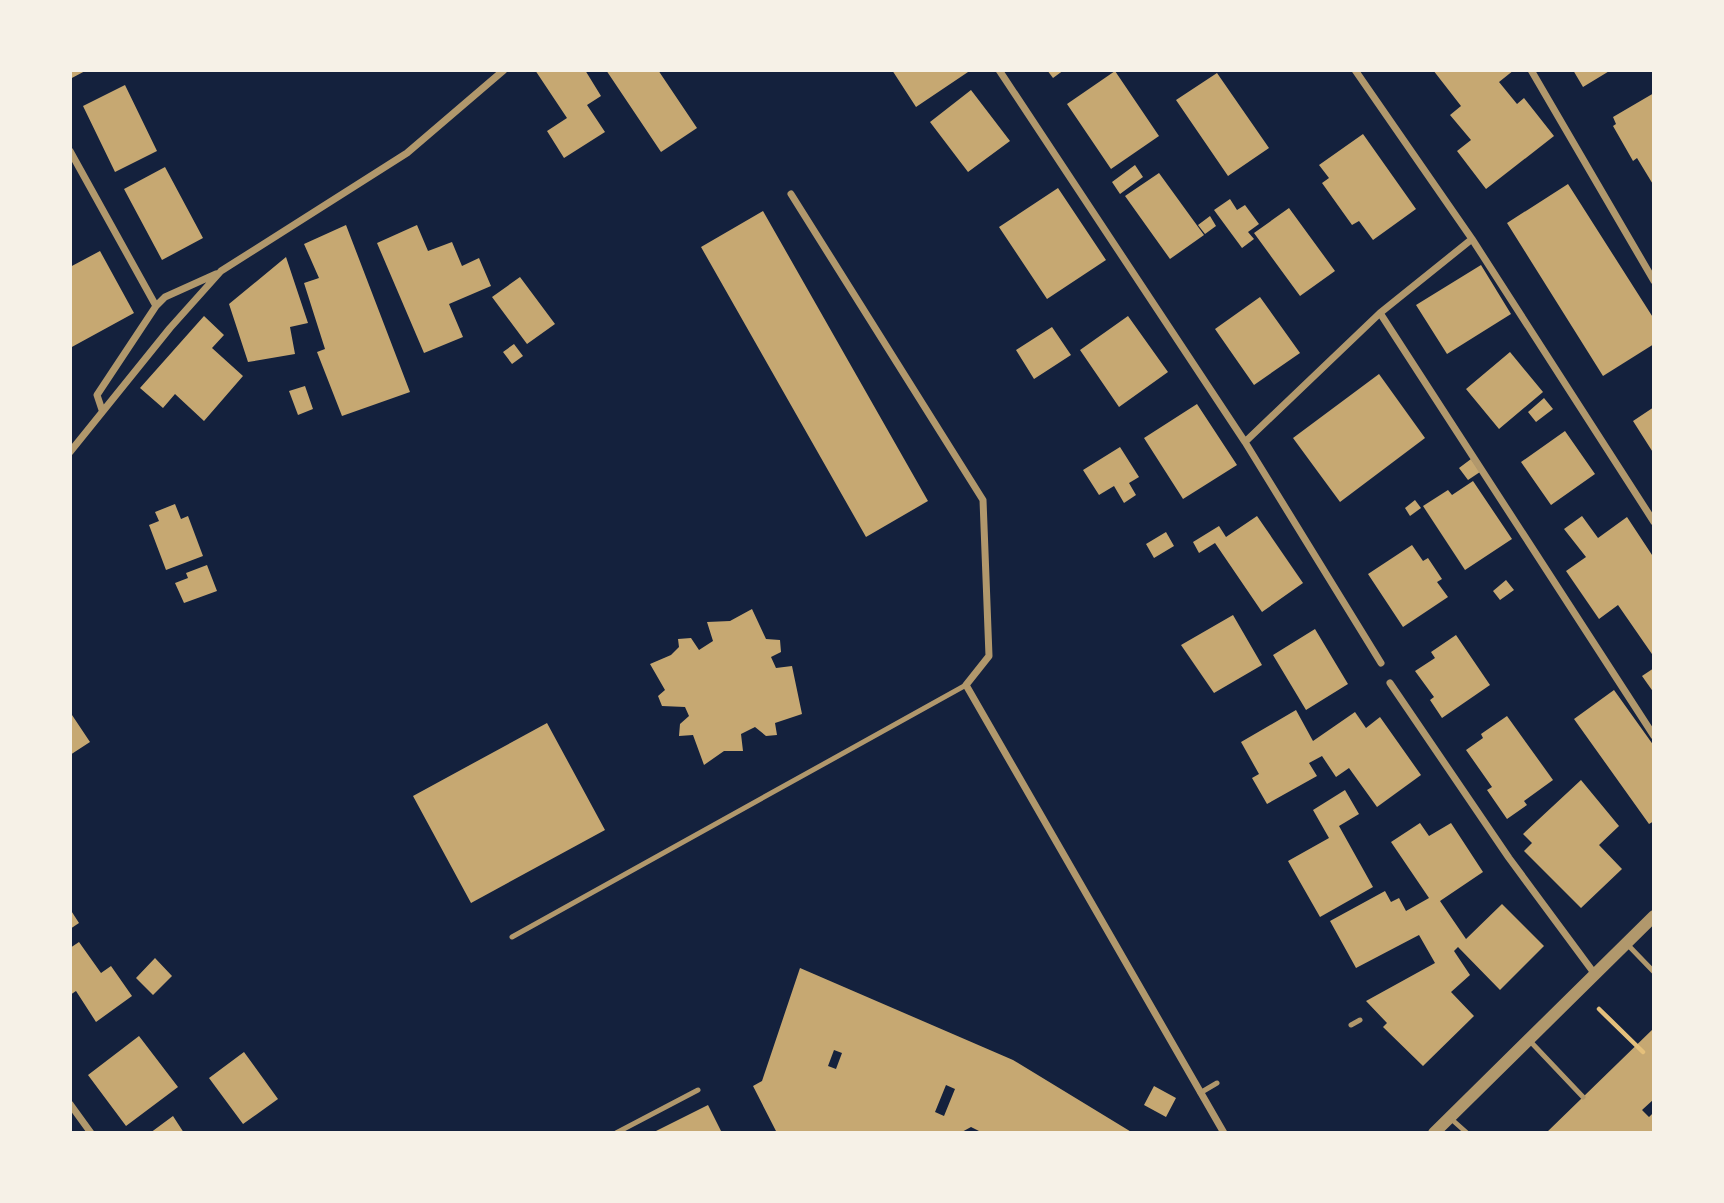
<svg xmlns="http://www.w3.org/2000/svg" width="1724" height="1203" font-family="Bitter,serif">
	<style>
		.building { fill: #c6a872; fill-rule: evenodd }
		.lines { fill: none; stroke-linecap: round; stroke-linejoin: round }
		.path { stroke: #e5c07b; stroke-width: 4.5 }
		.service { stroke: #b1986c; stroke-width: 5 }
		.minor { stroke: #b1986c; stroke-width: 7 }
		.tertiary { stroke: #b1986c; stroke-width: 12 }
	</style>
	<rect width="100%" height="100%" fill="#14213d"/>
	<path class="building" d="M 70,70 L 87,70 L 70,79 Z
		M 535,70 L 585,70 L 601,96 L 587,105 L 605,132 L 564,158 L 547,131 L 567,118 Z
		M 606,70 L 658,70 L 697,128 L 661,152 Z
		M 892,70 L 971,70 L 916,107 Z
		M 1047,70 L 1064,70 L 1053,78 Z
		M 1433,70 L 1514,70 L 1499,82 L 1517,104 L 1524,98 L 1554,136 L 1486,189 L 1457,151 L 1471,140 L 1450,115 L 1461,106 Z
		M 1573,70 L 1611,70 L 1583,87 Z
		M 1115,71 L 1159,136 L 1111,169 L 1067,104 Z
		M 1217,73 L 1269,148 L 1228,176 L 1176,100 Z
		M 125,85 L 157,151 L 115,172 L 83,106 Z
		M 971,90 L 1010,141 L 968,172 L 930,122 Z
		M 1654,93 L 1654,186 L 1637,158 L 1633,161 L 1613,126 L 1616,124 L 1613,117 Z
		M 1363,134 L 1416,209 L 1373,240 L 1359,221 L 1352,225 L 1322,183 L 1329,178 L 1319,165 Z
		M 1135,165 L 1143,177 L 1120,194 L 1112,182 Z
		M 165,167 L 203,238 L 162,260 L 124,189 Z
		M 1159,173 L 1204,235 L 1170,259 L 1125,196 Z
		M 1568,184 L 1654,319 L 1654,344 L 1603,376 L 1507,223 Z
		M 1058,188 L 1106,260 L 1047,299 L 999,227 Z
		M 1230,199 L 1237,210 L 1245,205 L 1259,224 L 1248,232 L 1254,239 L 1242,248 L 1214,210 Z
		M 1289,208 L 1335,271 L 1300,296 L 1254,233 Z
		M 763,211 L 928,501 L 866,537 L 701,247 Z
		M 1210,216 L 1216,226 L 1205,234 L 1198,225 Z
		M 346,225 L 410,392 L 342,416 L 317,352 L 325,349 L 304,283 L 319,278 L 304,244 Z
		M 417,225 L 428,251 L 452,242 L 462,266 L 479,258 L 491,286 L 449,304 L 463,337 L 424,353 L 377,243 Z
		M 100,251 L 134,313 L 70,348 L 70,267 Z
		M 286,257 L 308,323 L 290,327 L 295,354 L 248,362 L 229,304 Z
		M 1481,265 L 1511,314 L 1447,354 L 1416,305 Z
		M 520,277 L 555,324 L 527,344 L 492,297 Z
		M 1260,297 L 1300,353 L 1254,385 L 1215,329 Z
		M 204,316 L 224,335 L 212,348 L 243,376 L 204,421 L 175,394 L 163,408 L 140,388 Z
		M 1128,316 L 1168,372 L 1119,407 L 1080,350 Z
		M 1052,327 L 1071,355 L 1034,379 L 1016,350 Z
		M 514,344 L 523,356 L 512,364 L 503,352 Z
		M 1510,352 L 1543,392 L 1499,429 L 1466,389 Z
		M 1379,374 L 1425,438 L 1340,502 L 1293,438 Z
		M 305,386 L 313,409 L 298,415 L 289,391 Z
		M 1544,398 L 1553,409 L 1536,422 L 1528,412 Z
		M 1197,404 L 1237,465 L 1183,499 L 1144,438 Z
		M 1654,407 L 1654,454 L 1633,421 Z
		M 1565,431 L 1595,474 L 1551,505 L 1521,462 Z
		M 1120,447 L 1139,477 L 1129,483 L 1136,495 L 1124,503 L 1114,486 L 1099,495 L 1083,470 Z
		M 1471,459 L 1480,472 L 1468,480 L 1459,468 Z
		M 1473,481 L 1512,539 L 1465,570 L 1423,506 L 1448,490 L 1452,495 Z
		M 1415,500 L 1421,508 L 1410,516 L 1405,508 Z
		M 175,504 L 181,519 L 188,516 L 203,556 L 166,570 L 149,525 L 159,521 L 155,512 Z
		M 1257,516 L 1303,583 L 1262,612 L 1215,543 L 1199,553 L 1193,542 L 1219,526 L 1226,537 Z
		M 1582,516 L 1598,538 L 1627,517 L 1654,558 L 1654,657 L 1618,605 L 1599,619 L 1566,571 L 1586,557 L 1564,529 Z
		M 1166,532 L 1174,546 L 1154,558 L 1146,544 Z
		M 1412,545 L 1423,561 L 1428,558 L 1442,579 L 1437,582 L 1448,597 L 1403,627 L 1368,574 Z
		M 207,565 L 217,591 L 184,603 L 175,583 L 188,578 L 186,573 Z
		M 1506,580 L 1514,590 L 1500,600 L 1493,591 Z
		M 752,609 L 766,639 L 780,640 L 781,652 L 771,657 L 776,668 L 792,666 L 802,714 L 775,723 L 777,735 L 766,736 L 755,727 L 741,734 L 743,751 L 724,751 L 704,765 L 693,735 L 679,736 L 680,724 L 689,716 L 685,707 L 662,706 L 658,696 L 665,690 L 650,664 L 671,655 L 679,647 L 678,639 L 691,638 L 699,650 L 713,641 L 707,622 L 730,621 Z
		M 1233,615 L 1262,665 L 1214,693 L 1181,645 Z
		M 1315,629 L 1348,684 L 1306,710 L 1273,655 Z
		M 1456,635 L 1490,685 L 1442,718 L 1430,700 L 1434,697 L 1415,671 L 1435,658 L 1431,652 Z
		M 1654,668 L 1654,693 L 1642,676 Z
		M 1614,690 L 1654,746 L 1654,821 L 1649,824 L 1574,719 Z
		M 1296,710 L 1313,741 L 1355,712 L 1366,728 L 1380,717 L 1421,775 L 1377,807 L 1349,768 L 1336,777 L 1322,756 L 1309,763 L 1317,776 L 1267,804 L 1252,778 L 1259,774 L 1241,742 Z
		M 70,712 L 90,742 L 70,755 Z
		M 1507,716 L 1553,780 L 1524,801 L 1527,805 L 1507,819 L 1487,790 L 1492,787 L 1466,750 L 1483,738 L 1481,734 Z
		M 547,723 L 605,830 L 471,903 L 413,796 Z
		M 1581,780 L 1619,826 L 1599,845 L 1622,869 L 1581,908 L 1524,851 L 1532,843 L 1523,834 Z
		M 1345,790 L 1359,814 L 1339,826 L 1373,887 L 1320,917 L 1288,861 L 1329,838 L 1313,810 Z
		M 1420,823 L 1429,836 L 1451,823 L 1483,872 L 1440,901 L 1466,939 L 1502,904 L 1544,946 L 1500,990 L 1458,947 L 1454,951 L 1470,975 L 1451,992 L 1474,1016 L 1423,1066 L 1383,1027 L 1387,1023 L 1366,1001 L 1435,963 L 1419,935 L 1356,968 L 1330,921 L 1385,891 L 1391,902 L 1399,898 L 1406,911 L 1429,898 L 1391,842 Z
		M 70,909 L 79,923 L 70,929 Z
		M 79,942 L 101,973 L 111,966 L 132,996 L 96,1022 L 76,991 L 70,995 L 70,948 Z
		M 155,958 L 172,976 L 153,995 L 136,978 Z
		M 800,968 L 1013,1060 L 1133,1133 L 983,1133 L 971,1127 L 960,1133 L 777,1133 L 753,1086 L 762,1081 ZM 834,1050 L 842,1053 L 836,1069 L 828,1066 ZM 946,1085 L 955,1089 L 944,1116 L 935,1112 Z
		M 1654,1028 L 1654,1099 L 1642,1110 L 1649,1117 L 1654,1112 L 1654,1133 L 1546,1133 Z
		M 139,1036 L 178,1087 L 126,1126 L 88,1075 Z
		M 244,1052 L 278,1099 L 243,1124 L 209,1078 Z
		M 1154,1086 L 1176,1098 L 1166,1117 L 1144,1105 Z
		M 708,1105 L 722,1133 L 652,1133 Z
		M 173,1116 L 184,1133 L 150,1133 Z"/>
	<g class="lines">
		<path class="path" d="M 1599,1009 L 1643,1052"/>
		<path class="service" d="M 512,937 L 966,685
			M 1626,943 L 1654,972
			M 1351,1025 L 1360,1020
			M 1528,1039 L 1583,1097
			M 1200,1093 L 1217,1083
			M 1449,1117 L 1467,1133
			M 616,1133 L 698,1090"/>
		<path class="minor" d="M 999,70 L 1245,442 L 1381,663
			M 1355,70 L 1472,239 L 1654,522
			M 1531,70 L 1654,281
			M 70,151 L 156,306
			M 791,194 L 983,500 L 989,656 L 966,685 L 1224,1133
			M 1380,313 L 1654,736
			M 102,410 L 97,395 L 156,306 L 165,297 L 216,274
			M 1245,442 L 1380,313 L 1472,239
			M 70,452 L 170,328 L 221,271 L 407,153 L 504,70
			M 1390,683 L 1509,858 L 1594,973
			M 70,1104 L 91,1133"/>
		<path class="tertiary" d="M 1434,1133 L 1654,916"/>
	</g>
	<rect width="1724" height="1203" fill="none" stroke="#f6f1e7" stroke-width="144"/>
</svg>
